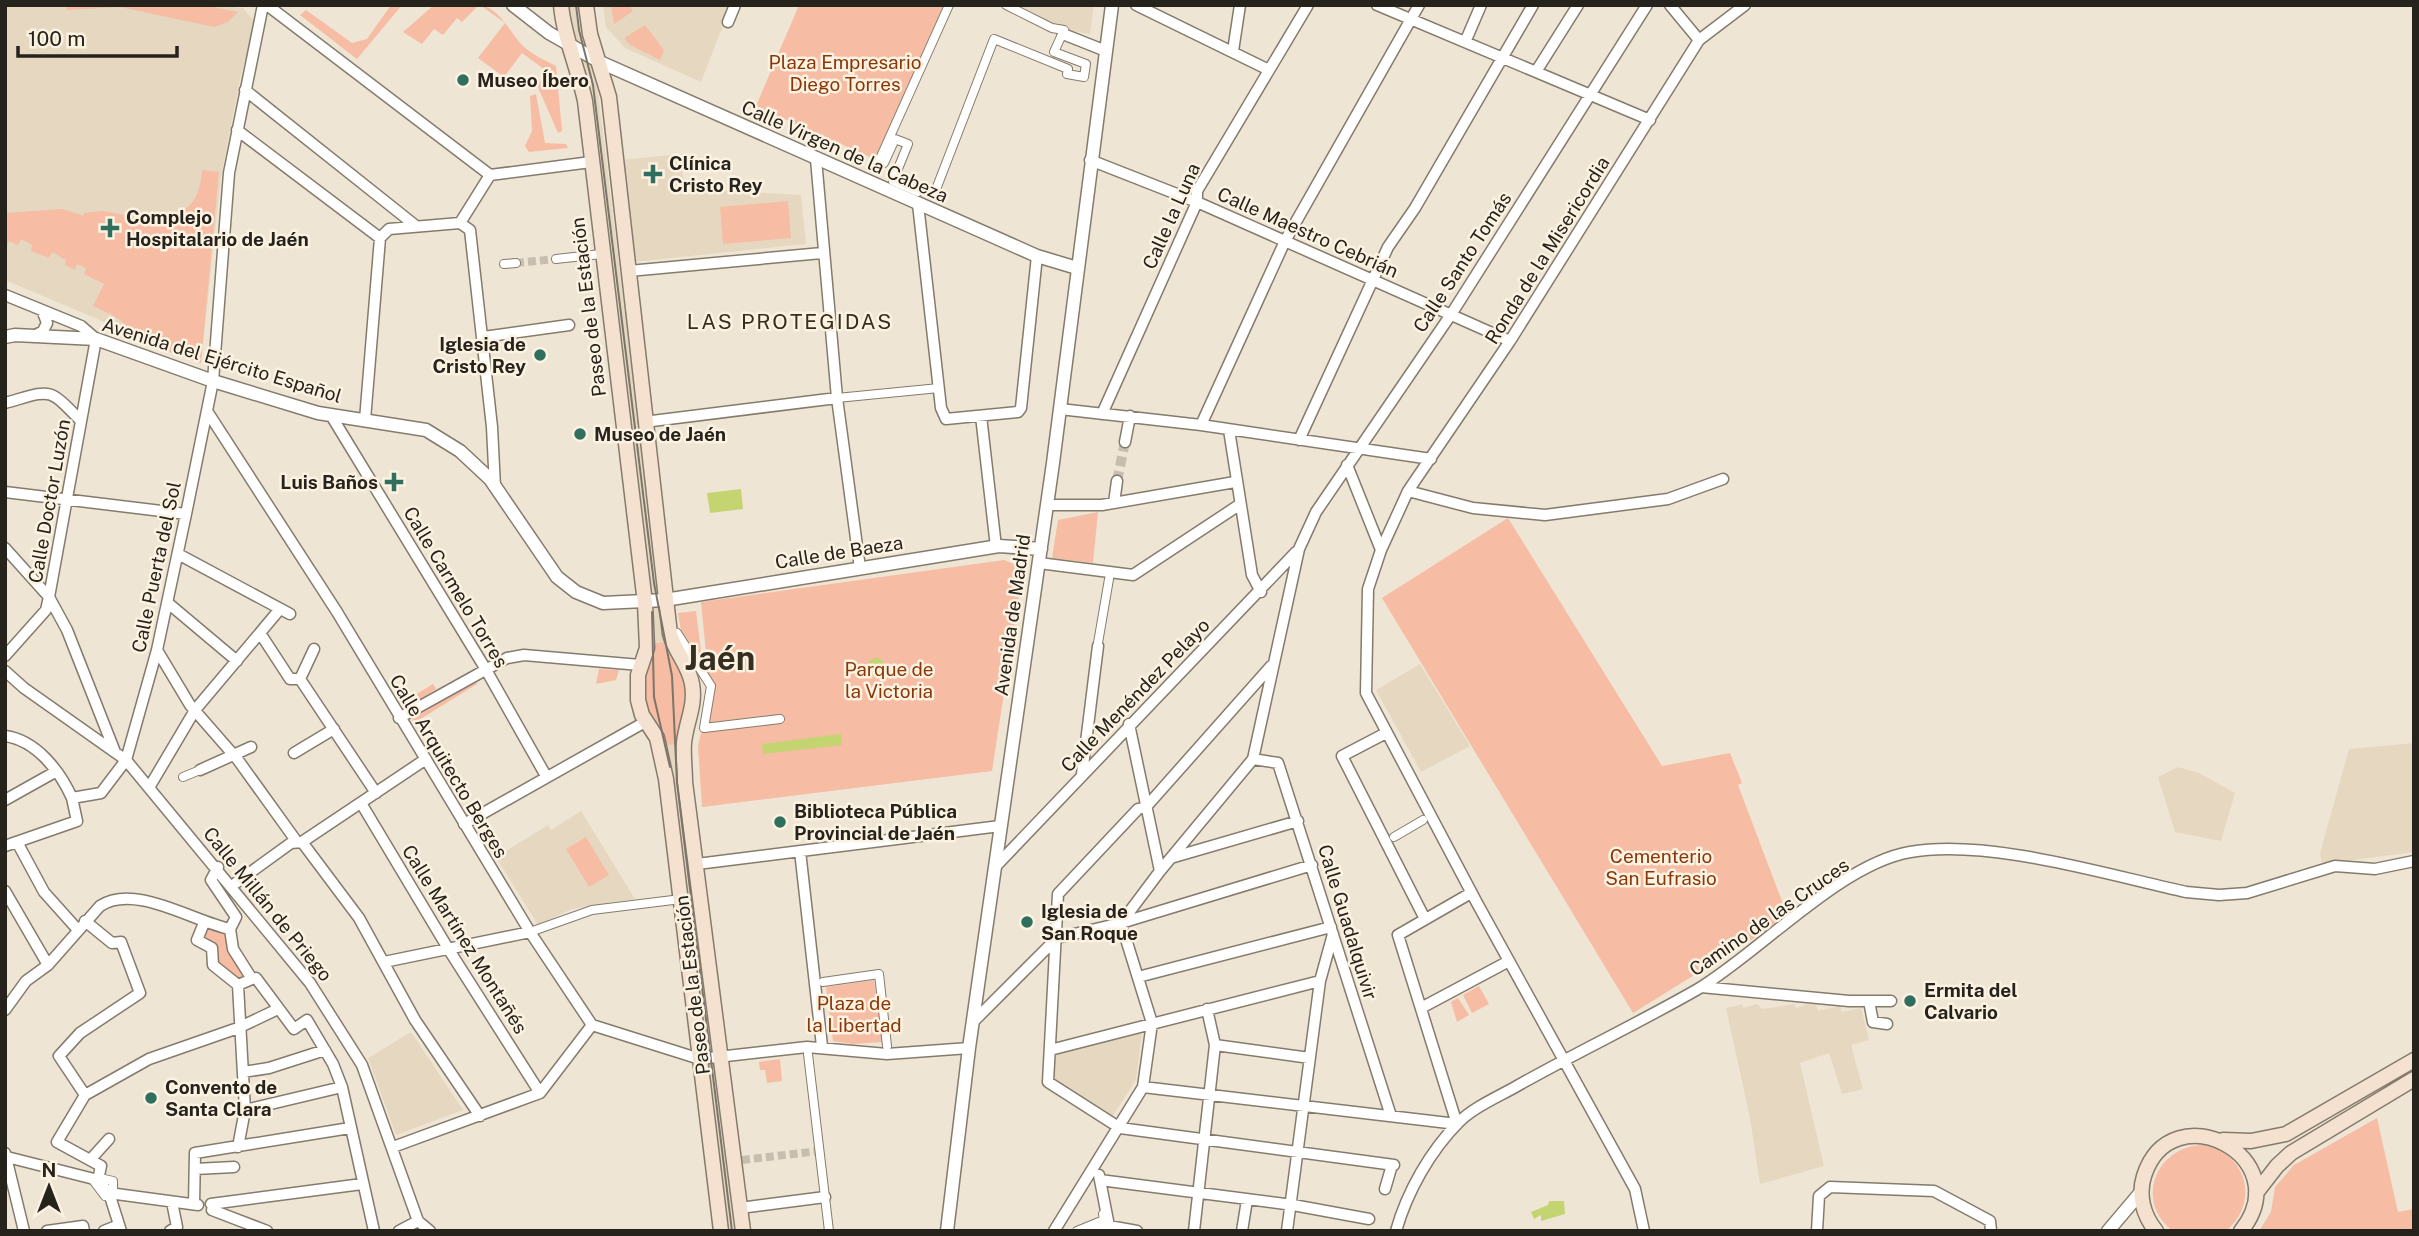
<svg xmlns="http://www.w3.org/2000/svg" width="2419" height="1236" font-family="'Public Sans',sans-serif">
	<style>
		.built { fill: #e6d8c0 }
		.green { fill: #f6bca4 }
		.water { fill: #c4d470 }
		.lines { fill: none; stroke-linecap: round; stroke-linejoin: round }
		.pedestrian-tunnel { stroke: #c7beaf; stroke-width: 8; stroke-dasharray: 8 4; stroke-linecap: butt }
		.minor-tunnel { stroke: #c7beaf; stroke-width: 10; stroke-dasharray: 10 5; stroke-linecap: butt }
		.pedestrian-casing { stroke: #847b6c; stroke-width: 10 }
		.minor-casing { stroke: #847b6c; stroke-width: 13 }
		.tertiary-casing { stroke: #847b6c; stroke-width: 15 }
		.secondary-casing { stroke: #847b6c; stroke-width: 17 }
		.pedestrian { stroke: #fff; stroke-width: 8 }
		.minor { stroke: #fff; stroke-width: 10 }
		.tertiary { stroke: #fff; stroke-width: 12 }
		.secondary { stroke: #f5e1cf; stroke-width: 14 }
		.tram { stroke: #7b756a; stroke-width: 2 }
		.poi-dot { fill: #306f5d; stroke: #fcf2e1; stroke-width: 2.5 }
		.labels { text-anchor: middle; stroke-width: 5; stroke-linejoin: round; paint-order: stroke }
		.park-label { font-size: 19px; fill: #8a3708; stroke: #fcf2e1 }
		.poi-label { font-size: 19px; font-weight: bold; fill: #26221c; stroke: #fcf2e1; text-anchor: start }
		.street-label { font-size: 19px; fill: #26221c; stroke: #fcf2e1 }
		.neighbourhood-label { font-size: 21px; letter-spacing: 2px; fill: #362e21; stroke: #fcf2e1 }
		.town-label { font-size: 33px; font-weight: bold; fill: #362e21; stroke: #fcf2e1 }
	</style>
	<rect width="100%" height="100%" fill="#efe5d4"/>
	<path class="built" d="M 5,5 L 217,5 L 243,8 L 256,24 L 241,74 L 221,176 L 201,363 L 5,280 Z
		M 564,5 L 582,5 L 586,46 L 597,83 L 736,1231 L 729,1231 L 720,1156 L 711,1124 L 619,372 Z
		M 603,5 L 731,5 L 701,82 L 625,48 L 606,27 Z
		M 1006,5 L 1094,5 L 1090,34 L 1052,28 Z
		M 681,154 L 684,188 L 801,195 L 806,244 L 633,262 L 622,160 Z
		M 1420,664 L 1470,746 L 1421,772 L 1376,690 Z
		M 2414,743 L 2414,852 L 2322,864 L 2320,853 L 2349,749 Z
		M 2178,767 L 2199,773 L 2235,793 L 2221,841 L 2175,832 L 2158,777 Z
		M 581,811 L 635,899 L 572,909 L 538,925 L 496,857 L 548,825 L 551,830 Z
		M 1815,1002 L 1818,1011 L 1840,1006 L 1842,1012 L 1861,1008 L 1869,1040 L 1851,1045 L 1863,1089 L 1842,1094 L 1829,1053 L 1800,1063 L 1824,1166 L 1760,1184 L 1750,1118 L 1726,1008 L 1742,1004 L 1743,1008 L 1757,1004 L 1762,1009 L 1794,1004 L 1796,1008 Z
		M 411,1032 L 463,1110 L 396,1135 L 368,1058 Z
		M 1142,1032 L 1136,1080 L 1112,1117 L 1052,1079 L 1054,1054 Z"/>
	<path class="green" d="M 67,5 L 203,5 L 238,12 L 228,22 L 214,27 L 120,7 L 66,10 Z
		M 391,5 L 402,5 L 357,59 L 300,15 L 306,10 L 352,43 L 367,39 Z
		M 434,5 L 479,5 L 462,22 L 457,18 L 443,35 L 434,29 L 422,44 L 403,32 Z
		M 480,5 C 500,8 510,33 523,46 C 533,55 544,60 556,66 L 562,131 L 558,133 L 537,85 L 548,72 L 522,53 L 504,77 L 478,58 L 505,23 Z
		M 611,5 L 629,5 L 633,11 L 614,24 Z
		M 799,5 L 949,5 L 879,161 L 756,106 Z
		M 645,25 L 664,50 L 660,60 L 630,45 L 624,38 Z
		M 536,94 L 545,143 L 566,144 L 568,148 L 529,152 L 525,146 L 532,131 L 530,96 Z
		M 202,170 L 219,172 L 201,363 L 132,339 C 127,318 111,315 93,306 L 104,284 L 84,274 L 86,268 L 77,264 L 75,270 L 65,265 L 66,260 L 52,252 L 49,258 L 31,251 L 32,245 L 21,239 L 18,245 L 9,241 L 5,250 L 5,213 L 63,209 L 84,216 L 83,213 L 103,211 L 161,222 C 191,208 199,203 202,170 Z
		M 788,201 L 791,238 L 723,244 L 720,207 Z
		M 1098,512 L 1093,563 L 1052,558 L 1058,520 Z
		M 1508,518 L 1662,766 L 1730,753 L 1742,783 L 1738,785 L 1788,917 L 1633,1013 L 1382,598 Z
		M 1004,560 L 1019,566 L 1022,576 L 992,771 L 702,807 L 698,746 L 710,693 L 701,602 Z
		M 696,611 L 702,659 L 681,631 L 678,613 Z
		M 665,642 C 695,673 687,706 680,744 L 665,745 C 642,710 636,682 655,643 Z
		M 599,669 L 619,670 L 616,680 L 596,684 Z
		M 475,681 L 477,684 L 414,723 L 412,719 Z
		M 433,684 L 436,689 L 405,708 L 402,703 Z
		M 586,837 L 609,875 L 589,887 L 566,849 Z
		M 206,928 L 228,931 L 248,978 L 241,982 L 215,963 L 200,940 Z
		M 874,980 L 883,1042 L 853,1044 L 833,1041 L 826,987 Z
		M 1479,986 L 1489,1004 L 1472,1013 L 1463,995 Z
		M 1458,998 L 1469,1015 L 1457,1022 L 1451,1002 Z
		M 780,1059 L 782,1081 L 767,1083 L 765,1070 L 760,1070 L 759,1062 Z
		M 2377,1118 L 2398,1212 L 2414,1209 L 2414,1231 L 2259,1231 L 2271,1212 L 2275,1187 L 2294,1165 Z
		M 2204,1145 C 2247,1154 2260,1202 2226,1231 L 2173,1231 C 2133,1201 2157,1145 2204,1145 Z"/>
	<path class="water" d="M 741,489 L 743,509 L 710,513 L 707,493 Z
		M867 667a9 9 0 1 1 18 0a9 9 0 1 1-18 0Z
		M 841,734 L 842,745 L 763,754 L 762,744 Z
		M 1549,1201 L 1564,1201 L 1565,1214 L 1541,1221 L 1541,1215 L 1534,1219 L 1531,1212 L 1548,1205 Z"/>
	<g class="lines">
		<path class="pedestrian-tunnel" d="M 516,263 L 556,259
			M 742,1160 L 819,1151"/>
		<path class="minor-tunnel" d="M 1117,481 L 1125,442"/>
		<g class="pedestrian-casing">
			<path id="pedestrian" d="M 949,5 L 879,161 L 884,163 L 895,139 L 908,144 L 893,181 L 918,192 L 924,187 L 935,192 L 994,39 L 1068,69 L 1067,74 L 1084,77 L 1086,64 L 1054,52 L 1064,30 L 1052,28 L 1006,5
				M 556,259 L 601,254
				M 504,264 L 516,263
				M 837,398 L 939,388
				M 677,633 L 711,686 L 704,728 L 780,719
				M 1098,643 L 1109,579
				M 183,777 L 200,770
				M 1394,837 L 1423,820
				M 530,932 L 592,910 L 681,899
				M 823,982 L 879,974 L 887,1046
				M 808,1054 L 829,1231
				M 100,1178 L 113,1181 L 113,1189 L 105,1196 L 93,1180 Z
				M 1077,1231 L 1104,1220 L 1103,1214"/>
		</g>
		<g class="minor-casing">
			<path id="minor" d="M 267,5 L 490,175
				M 1136,5 L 1269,70
				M 1377,5 L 1650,120
				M 1670,5 L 1699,40
				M 728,22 L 735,5
				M 1063,34 L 1106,51
				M 1466,40 L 1481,5
				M 1233,51 L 1240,5
				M 1537,70 L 1578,5
				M 245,90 L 416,226
				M 237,130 L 380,238
				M 816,159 L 837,398 L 860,568
				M 1090,160 L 1197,202 L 1510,341
				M 490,175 L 591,162
				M 918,204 L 941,408 L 946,419 L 1018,412 L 1021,408 L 1037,256
				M 460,223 L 470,230 L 492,427 L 495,487
				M 460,223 L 490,175
				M 629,271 L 822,253
				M 5,295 L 81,326 L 96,339 L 49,597 L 46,610 L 5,656
				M 34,336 L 43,331 L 47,323 L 42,310
				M 483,337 L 569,325
				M 5,403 C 52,390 47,386 81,421
				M 1060,409 L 1201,425 L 1431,459
				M 207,411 L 337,612 L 530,932 L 592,1025 L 700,1059 L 807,1047 L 887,1054 L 969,1048
				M 1102,414 L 1197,202 L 1197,191 L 1308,5
				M 981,416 L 996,547
				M 332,417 L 485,668 L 546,776
				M 365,420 L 380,238 L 389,229 L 460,223
				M 644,422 L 837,398
				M 1201,425 L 1285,241 L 1419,5
				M 1229,430 L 1252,575 L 1261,592
				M 1299,440 L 1388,247 L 1415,208 L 1533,5
				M 1125,442 L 1130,416
				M 1347,465 L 1381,550
				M 1408,491 L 1473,508 L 1545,515 L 1668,499 L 1723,479
				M 5,492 L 186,514
				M 1114,503 L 1117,481
				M 1047,505 L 1102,505 L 1235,482
				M 5,548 L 49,597 L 67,630 L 115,752
				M 178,554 L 290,614
				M 1039,563 L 1133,575 L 1239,505
				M 168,603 L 237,661
				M 260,633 L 290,679 L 300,679 L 376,793
				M 157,650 L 190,705 L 238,760 L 297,842
				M 1271,666 L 1146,807 L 1138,809 L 1058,894 L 1048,1082 L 1120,1128 L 1394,1165
				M 5,671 L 24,688 L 126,760 L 310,983 L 362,1065 L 418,1221
				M 300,679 L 314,649
				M 399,718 L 507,658 L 524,655 L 640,665
				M 1129,724 L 1160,871
				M 1386,733 L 1342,756 L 1425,919
				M 5,736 C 36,740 60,771 72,798 L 101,793 L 126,760 L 157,650 L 186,514 L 213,381 L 229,173 L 263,5
				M 294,753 L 334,729
				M 1253,759 L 1278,763 L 1391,1116
				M 200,770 L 251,747
				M 1082,774 L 1098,646
				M 150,786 L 195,710 L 280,609
				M 5,800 L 55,772
				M 361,803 L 449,950 L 540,1093
				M 464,824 L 645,722
				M 17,842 L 44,892 L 78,930
				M 302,842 L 359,918 L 415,1020 L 480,1116
				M 5,846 L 77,821 L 72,798
				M 800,851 L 822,1046
				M 1174,857 L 1298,821
				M 697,864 L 1000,826
				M 996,866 L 1296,552
				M 218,867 L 211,880 L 236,917 L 230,929
				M 233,885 L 291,843 L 302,842 L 426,759
				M 5,891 L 48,965
				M 85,921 L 112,943 L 121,942 L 140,993 L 80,1033 L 59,1056 L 85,1095
				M 1057,938 L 1121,923 L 1312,865
				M 384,962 L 530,932
				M 1138,977 L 1331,927
				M 252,979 L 256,978 L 294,1029 L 307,1020 L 333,1064 L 342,1087 L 374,1231
				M 238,985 L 245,1110 L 238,1147
				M 1701,987 L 1849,1001 L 1891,1001
				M 1869,1001 L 1873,1022 L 1887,1024
				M 1421,1008 L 1509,961
				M 5,1010 L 26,981 L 48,965 L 100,906 C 135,883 192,921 230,929 L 233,949 L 252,979 L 238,985 L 213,965 L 212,948 L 197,940 L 204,923
				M 973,1022 L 1057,938
				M 1215,1045 L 1310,1058
				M 1050,1050 L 1320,981
				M 243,1072 L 269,1068 L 325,1050
				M 1143,1087 L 1457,1124 L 1398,935 L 1471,893
				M 245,1110 L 342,1087
				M 393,1147 L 540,1093 L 592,1025
				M 5,1153 L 24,1231
				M 7,1157 L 98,1180 L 109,1193 L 121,1231
				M 90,1160 L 109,1139
				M 195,1169 L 234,1167
				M 1099,1175 L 1110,1231
				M 98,1180 L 101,1166 L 57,1142 L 85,1095 L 149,1059 L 238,1028 L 278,1009
				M 1100,1180 L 1293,1205 L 1369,1219
				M 1385,1189 L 1392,1165
				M 109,1193 L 198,1205
				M 194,1204 L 195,1153 L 350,1128
				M 211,1204 L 362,1184
				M 740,1208 L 825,1197
				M 212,1210 L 267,1231
				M 418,1221 L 430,1231
				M 47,1231 L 83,1226 L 84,1231
				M 104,1231 L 119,1225
				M 170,1231 L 177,1227 L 172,1202
				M 399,1231 L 418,1221
				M 1054,1231 L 1143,1087 L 1152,1023 L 1121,923 L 1160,871 L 1253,759 L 1299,549 L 1316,512 L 1452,313 L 1647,5
				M 1094,1231 L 1109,1226 L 1137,1231
				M 1194,1231 L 1215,1045 L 1207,1009
				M 1242,1231 L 1247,1200
				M 1287,1231 L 1320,981 L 1333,934
				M 1396,1231 C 1407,1192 1430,1151 1459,1122 C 1474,1107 1498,1097 1517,1086 C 1577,1052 1639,1023 1698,989 C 1760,952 1840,864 1910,852 C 1987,838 2108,875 2186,892 L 2219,895 L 2247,893 L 2335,866 L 2375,869 L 2414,861
				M 1644,1231 L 1635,1189 L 1477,903 L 1366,693 L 1368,589 L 1381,550 L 1408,491 L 1510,341 L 1699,40 L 1745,5
				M 1817,1231 L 1819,1196 L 1830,1187 L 1934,1191 L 1990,1221 L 1991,1231"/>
		</g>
		<g class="tertiary-casing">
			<path id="tertiary" d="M 513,5 L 549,33 L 600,62 L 1037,256 L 1077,268
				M 5,337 L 15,335 L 96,339 L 213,381 L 318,413 L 426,430 L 460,451 L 490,479 L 557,577 L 576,592 L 603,603 L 665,600 L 999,546 L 1041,549
				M 947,1231 L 969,1048 L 1053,463 L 1112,5
				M 2108,1231 L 2141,1192"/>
		</g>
		<g class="secondary-casing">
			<path id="secondary" d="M 561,5 C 564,38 578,68 585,101 L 645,603 L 647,648 L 638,675 L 638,700 L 642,715 L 657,738 L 666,779 L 721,1231
				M 586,5 L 590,34 L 609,97 L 670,634 C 675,652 689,665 692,684 C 696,706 686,722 684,743 C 683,756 685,769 685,782 L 743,1231
				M 2223,1140 L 2251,1141 L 2286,1134 L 2414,1060
				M 2256,1193 L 2277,1166 L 2291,1153 L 2414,1079
				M 2156,1231 C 2143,1215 2138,1195 2144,1176 C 2171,1091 2300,1157 2241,1231"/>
		</g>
		<use href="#pedestrian" class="pedestrian"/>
		<use href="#minor" class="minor"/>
		<use href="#tertiary" class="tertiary"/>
		<use href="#secondary" class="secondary"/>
		<path class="tram" d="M 576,5 L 579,30 L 593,85 L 654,583 L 672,676 L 677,783 L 732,1231
			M 652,612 L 654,697 L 670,767"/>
	</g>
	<g class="poi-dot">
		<circle cx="463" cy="80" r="7"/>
		<path d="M649.5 163.5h7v7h7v7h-7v7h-7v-7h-7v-7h7z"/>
		<path d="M106.5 217.5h7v7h7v7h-7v7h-7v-7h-7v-7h7z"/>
		<circle cx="540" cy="355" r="7"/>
		<circle cx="580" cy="434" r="7"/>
		<path d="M390.5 471.5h7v7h7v7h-7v7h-7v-7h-7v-7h7z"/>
		<circle cx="780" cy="822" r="7"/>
		<circle cx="1027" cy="922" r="7"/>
		<circle cx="1910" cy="1001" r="7"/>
		<circle cx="151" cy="1098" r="7"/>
	</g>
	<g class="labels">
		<g class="park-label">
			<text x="845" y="69">Plaza Empresario<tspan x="845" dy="22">Diego Torres</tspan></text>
			<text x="889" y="676">Parque de<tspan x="889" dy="22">la Victoria</tspan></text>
			<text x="1661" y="863">Cementerio<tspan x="1661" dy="22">San Eufrasio</tspan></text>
			<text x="854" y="1010">Plaza de<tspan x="854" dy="22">la Libertad</tspan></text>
		</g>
		<g class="poi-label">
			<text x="477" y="87">Museo Íbero</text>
			<text x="669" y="170">Clínica<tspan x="669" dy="22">Cristo Rey</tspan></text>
			<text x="126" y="224">Complejo<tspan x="126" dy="22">Hospitalario de Jaén</tspan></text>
			<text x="526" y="351" text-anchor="end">Iglesia de<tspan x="526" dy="22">Cristo Rey</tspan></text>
			<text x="594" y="441">Museo de Jaén</text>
			<text x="378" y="489" text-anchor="end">Luis Baños</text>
			<text x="794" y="818">Biblioteca Pública<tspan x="794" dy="22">Provincial de Jaén</tspan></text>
			<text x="1041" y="918">Iglesia de<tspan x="1041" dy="22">San Roque</tspan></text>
			<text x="1924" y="997">Ermita del<tspan x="1924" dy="22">Calvario</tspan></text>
			<text x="165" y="1094">Convento de<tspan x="165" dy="22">Santa Clara</tspan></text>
		</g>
		<g class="street-label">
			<text transform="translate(845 151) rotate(24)" y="7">Calle Virgen de la Cabeza</text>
			<text transform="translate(1171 216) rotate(-66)" y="7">Calle la Luna</text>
			<text transform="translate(1308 232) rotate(24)" y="7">Calle Maestro Cebrián</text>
			<text transform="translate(1547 250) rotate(-58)" y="7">Ronda de la Misericordia</text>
			<text transform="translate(1462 262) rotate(-57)" y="7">Calle Santo Tomás</text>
			<text transform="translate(588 307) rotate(-97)" y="7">Paseo de la Estación</text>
			<text transform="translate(222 360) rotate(17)" y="7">Avenida del Ejército Español</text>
			<text transform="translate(49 501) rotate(-80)" y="7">Calle Doctor Luzón</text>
			<text transform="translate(839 552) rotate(-9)" y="7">Calle de Baeza</text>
			<text transform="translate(156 567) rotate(-78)" y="7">Calle Puerta del Sol</text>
			<text transform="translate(456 587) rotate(59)" y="7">Calle Carmelo Torres</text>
			<text transform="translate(1012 615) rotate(-82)" y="7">Avenida de Madrid</text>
			<text transform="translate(1135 695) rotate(-46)" y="7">Calle Menéndez Pelayo</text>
			<text transform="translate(449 766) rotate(59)" y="7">Calle Arquitecto Berges</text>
			<text transform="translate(268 904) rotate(51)" y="7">Calle Millán de Priego</text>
			<text transform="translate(1769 917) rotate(-35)" y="7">Camino de las Cruces</text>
			<text transform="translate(1348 922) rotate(73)" y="7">Calle Guadalquivir</text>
			<text transform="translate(465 939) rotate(58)" y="7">Calle Martínez Montañés</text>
			<text transform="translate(692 985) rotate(-97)" y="7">Paseo de la Estación</text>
		</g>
		<g class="neighbourhood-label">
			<text x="790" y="329">LAS PROTEGIDAS</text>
		</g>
		<g class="town-label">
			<text x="720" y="670">Jaén</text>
		</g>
	</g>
	<rect width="2419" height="1236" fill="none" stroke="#26221c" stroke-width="14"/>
	<g transform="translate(49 1187)" stroke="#fcf2e1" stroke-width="5" paint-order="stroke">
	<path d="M0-5L12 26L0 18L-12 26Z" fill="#26221c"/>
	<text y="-10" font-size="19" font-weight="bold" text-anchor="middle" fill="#26221c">N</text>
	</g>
	<path d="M18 46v10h159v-10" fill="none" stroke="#26221c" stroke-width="3.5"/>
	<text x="28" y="46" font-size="21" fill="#26221c" stroke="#fcf2e1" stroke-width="5" paint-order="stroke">100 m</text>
</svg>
